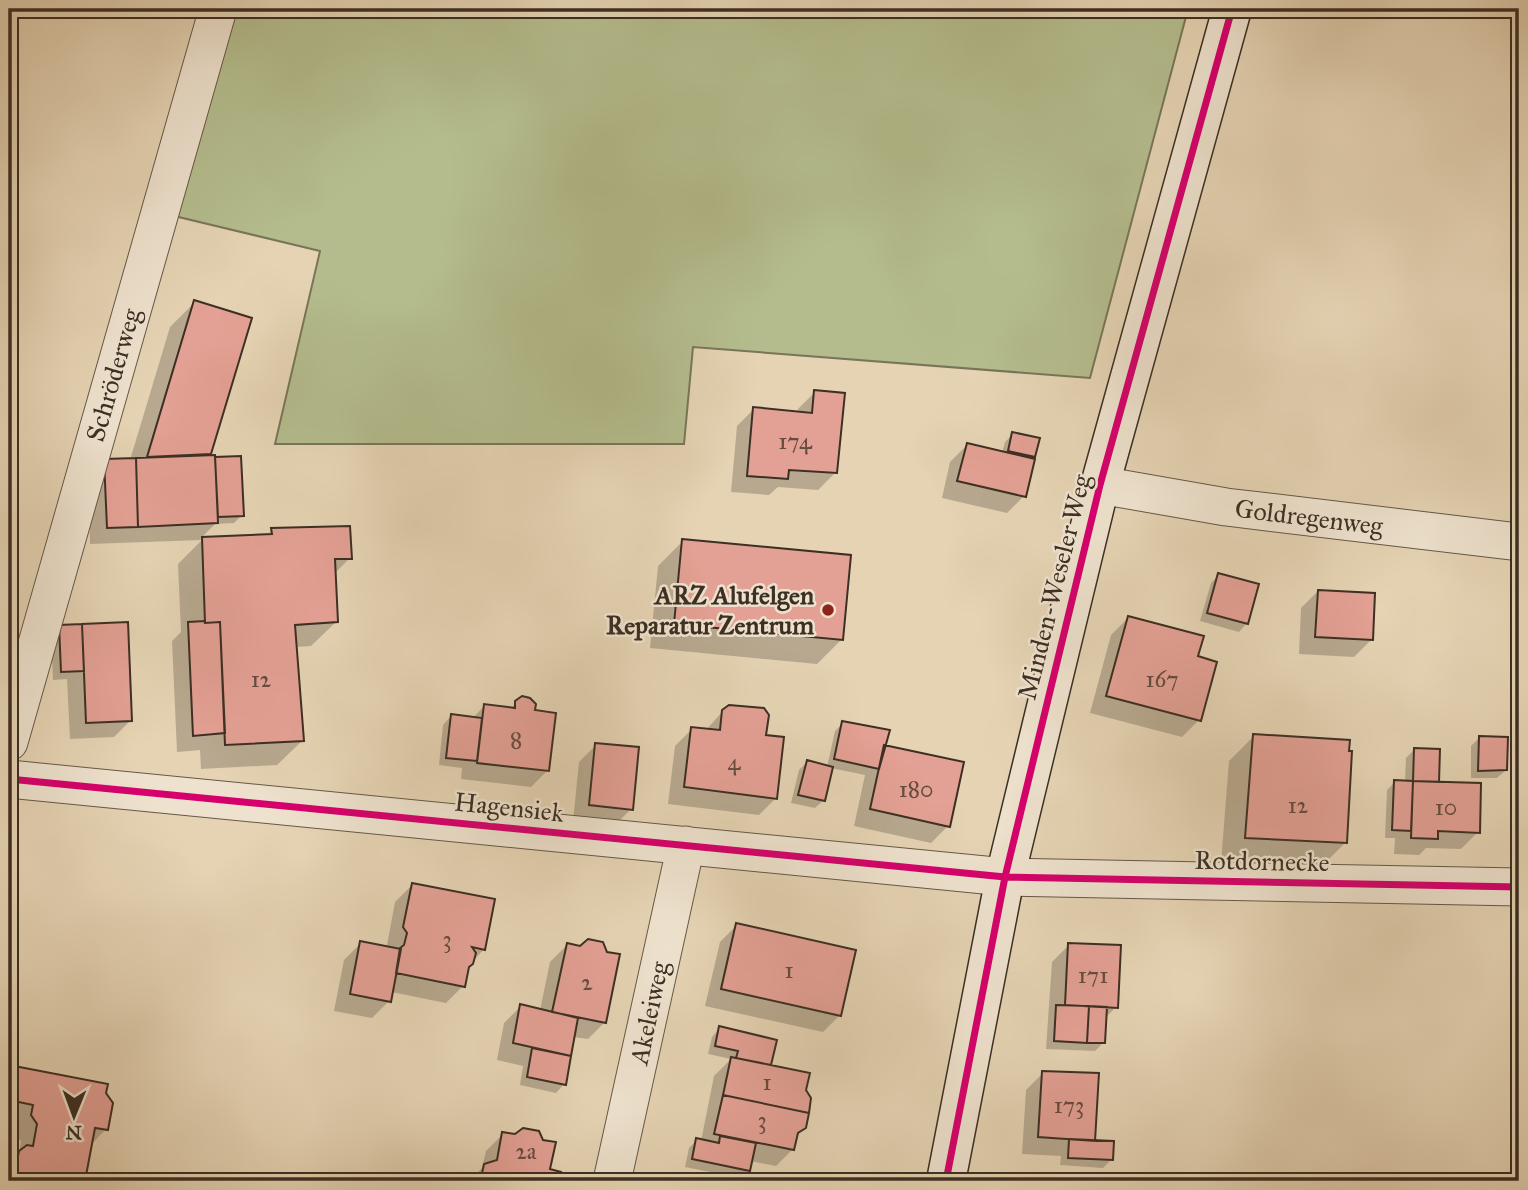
<svg xmlns="http://www.w3.org/2000/svg" width="1528" height="1190" font-family="'IM FELL Great Primer',serif">
	<style>
		.green { fill: #b4bc8d; stroke: #787658; stroke-width: 2 }
		.shadow { fill: #0003 }
		.building { fill: #e3a094; stroke: #3c2f23; stroke-width: 2 }
		.lines { fill: none; stroke-linecap: round; stroke-linejoin: round }
		.street-casing { stroke: #665847; stroke-width: 39 }
		.secondary-casing { stroke: #3c2f23; stroke-width: 41 }
		.street { stroke: #eee2ce; stroke-width: 37 }
		.secondary { stroke: #eee2ce; stroke-width: 38 }
		.cycleway-casing { stroke: #eee2ce; stroke-width: 11 }
		.cycleway { stroke: #d6006c; stroke-width: 7 }
		.poi-dot { fill: #8f2418; stroke: #eee2ce; stroke-width: 2.5 }
		.labels { text-anchor: middle; stroke-width: 5; stroke-linejoin: round; paint-order: stroke }
		.number-label { font-size: 23px; fill: #664b3f }
		.street-label { font-size: 26px; fill: #3c2f23; stroke: #eee2ce }
		.poi-label { font-size: 26px; font-weight: bold; fill: #3c2f23; stroke: #eee2ce; text-anchor: end }
	</style>
	<rect width="100%" height="100%" fill="#e5d3b3"/>
	<filter id="stains"><feTurbulence type="fractalNoise" baseFrequency=".00286" numOctaves="4"/><feColorMatrix values="0 0 0 0 .2 0 0 0 0 .09 0 0 0 0 .02 0 0 0 .5 -.17"/></filter>
	<radialGradient id="worn" r=".72"><stop offset=".6" stop-color="#630" stop-opacity="0"/><stop offset="1" stop-color="#630" stop-opacity=".3"/></radialGradient>
	<path class="green" d="M 230,9 L 1188,9 L 1090,378 L 693,347 L 684,444 L 275,444 L 320,251 L 166,214 Z"/>
	<path class="shadow" d="M 195,302 L 209,454 L 206,457 L 213,456 L 242,515 L 234,523 L 215,524 L 200,539 L 266,536 L 272,530 L 350,558 L 334,574 L 336,622 L 311,646 L 295,647 L 302,741 L 277,765 L 201,769 L 200,750 L 177,752 L 172,641 L 181,632 L 178,564 L 202,540 L 90,544 L 88,478 L 130,460 L 170,327 Z
		M 815,392 L 835,473 L 818,490 L 778,487 L 769,495 L 731,492 L 737,426 L 754,409 L 797,413 L 798,409 Z
		M 1013,434 L 1033,456 L 1030,460 L 1024,496 L 1007,513 L 942,498 L 950,462 L 967,445 L 1002,453 L 1005,442 Z
		M 683,541 L 842,639 L 817,664 L 650,648 L 658,566 Z
		M 1219,575 L 1247,623 L 1239,632 L 1200,621 L 1211,583 Z
		M 1318,591 L 1371,640 L 1354,657 L 1299,654 L 1301,608 Z
		M 1128,618 L 1196,658 L 1199,720 L 1182,737 L 1090,713 L 1111,635 Z
		M 59,627 L 131,720 L 114,737 L 70,739 L 67,679 L 53,680 L 51,635 Z
		M 517,702 L 533,712 L 548,770 L 531,787 L 461,779 L 462,768 L 439,765 L 443,725 L 451,716 L 472,719 L 484,706 L 510,709 Z
		M 723,711 L 764,737 L 776,798 L 759,815 L 668,804 L 675,746 L 692,729 L 706,730 Z
		M 843,723 L 883,746 L 948,826 L 931,843 L 854,826 L 865,775 L 831,768 L 824,800 L 815,808 L 791,803 L 799,770 L 807,762 L 827,767 L 835,731 Z
		M 1254,736 L 1346,842 L 1321,867 L 1221,862 L 1229,761 Z
		M 1479,738 L 1506,770 L 1497,778 L 1471,778 L 1471,746 Z
		M 596,745 L 631,809 L 614,826 L 573,821 L 579,762 Z
		M 1414,750 L 1434,783 L 1478,832 L 1461,849 L 1426,848 L 1419,855 L 1394,854 L 1395,838 L 1385,838 L 1387,790 L 1395,782 L 1405,782 L 1406,758 Z
		M 412,885 L 484,949 L 467,968 L 463,986 L 446,1003 L 391,992 L 389,1001 L 372,1018 L 334,1011 L 344,960 L 361,943 L 389,948 L 387,945 L 395,902 Z
		M 737,925 L 840,1015 L 823,1032 L 705,1006 L 720,942 Z
		M 567,945 L 606,953 L 605,1022 L 588,1039 L 573,1037 L 564,1084 L 556,1093 L 520,1085 L 523,1066 L 497,1060 L 504,1023 L 521,1006 L 540,1010 L 550,962 Z
		M 1069,945 L 1116,1007 L 1104,1019 L 1103,1043 L 1095,1051 L 1046,1049 L 1052,962 Z
		M 720,1028 L 770,1065 L 768,1067 L 804,1091 L 793,1149 L 776,1166 L 750,1161 L 749,1170 L 740,1178 L 685,1167 L 689,1148 L 697,1140 L 701,1141 L 714,1076 L 731,1059 L 708,1054 L 712,1037 Z
		M 9,1067 L 106,1085 L 106,1129 L 90,1146 L 84,1181 L 9,1181 L 9,1164 L 19,1153 L 21,1142 L 15,1132 L 17,1121 L 9,1120 Z
		M 1043,1073 L 1093,1142 L 1112,1159 L 1103,1168 L 1060,1165 L 1061,1156 L 1022,1154 L 1026,1090 Z
		M 503,1134 L 515,1136 L 548,1171 L 559,1173 L 558,1181 L 469,1181 L 482,1168 L 486,1151 Z"/>
	<path class="building" d="M 194,300 L 252,318 L 211,454 L 147,457 Z
		M 814,390 L 845,393 L 837,473 L 789,470 L 788,479 L 747,476 L 753,407 L 812,413 Z
		M 1012,432 L 1040,438 L 1035,457 L 1008,451 Z
		M 967,443 L 1035,459 L 1026,497 L 957,481 Z
		M 215,455 L 218,523 L 138,527 L 136,458 Z
		M 241,456 L 244,516 L 218,517 L 215,457 Z
		M 136,458 L 138,527 L 107,528 L 104,459 Z
		M 350,526 L 352,559 L 335,559 L 338,622 L 295,625 L 304,741 L 225,745 L 220,622 L 205,623 L 202,537 L 272,534 L 271,528 Z
		M 682,539 L 851,555 L 843,640 L 674,624 Z
		M 1218,573 L 1259,584 L 1248,624 L 1207,613 Z
		M 1318,590 L 1375,593 L 1373,640 L 1315,637 Z
		M 1128,616 L 1204,636 L 1198,656 L 1217,662 L 1201,721 L 1106,696 Z
		M 205,621 L 205,623 L 220,622 L 225,733 L 193,736 L 188,622 Z
		M 128,622 L 132,721 L 86,723 L 82,624 Z
		M 82,624 L 84,671 L 61,672 L 59,625 Z
		M 522,696 L 530,698 L 536,704 L 535,710 L 556,713 L 549,771 L 477,763 L 484,704 L 515,708 L 515,701 Z
		M 729,705 L 764,708 L 769,715 L 766,735 L 784,737 L 777,799 L 684,787 L 691,727 L 720,730 L 722,710 Z
		M 451,714 L 482,718 L 477,761 L 446,758 Z
		M 842,721 L 890,730 L 879,769 L 834,759 Z
		M 1253,734 L 1350,740 L 1349,751 L 1352,751 L 1347,843 L 1245,838 Z
		M 1479,736 L 1508,737 L 1507,770 L 1478,771 Z
		M 595,743 L 639,747 L 633,810 L 589,805 Z
		M 884,745 L 964,762 L 950,827 L 870,809 Z
		M 1414,748 L 1440,749 L 1439,782 L 1413,781 Z
		M 807,760 L 833,767 L 825,801 L 798,795 Z
		M 1394,780 L 1413,781 L 1411,831 L 1392,830 Z
		M 1413,781 L 1481,783 L 1480,833 L 1438,831 L 1438,839 L 1411,838 Z
		M 412,883 L 495,899 L 485,950 L 472,947 L 476,953 L 473,964 L 469,967 L 465,987 L 396,973 L 400,948 L 404,945 L 407,933 L 403,927 Z
		M 736,923 L 856,950 L 841,1016 L 721,989 Z
		M 588,939 L 603,942 L 607,952 L 620,954 L 606,1023 L 552,1012 L 567,943 L 580,946 Z
		M 360,941 L 401,949 L 391,1002 L 350,994 Z
		M 1068,943 L 1121,945 L 1118,1008 L 1065,1005 Z
		M 520,1004 L 578,1018 L 571,1056 L 513,1043 Z
		M 1056,1005 L 1089,1006 L 1087,1043 L 1054,1041 Z
		M 1089,1006 L 1107,1007 L 1105,1043 L 1087,1043 Z
		M 719,1026 L 777,1040 L 771,1065 L 736,1058 L 738,1051 L 715,1046 Z
		M 532,1048 L 571,1056 L 566,1085 L 527,1077 Z
		M 731,1057 L 810,1073 L 806,1090 L 811,1098 L 809,1113 L 723,1095 Z
		M 9,1065 L 108,1084 L 106,1093 L 113,1103 L 108,1130 L 95,1128 L 85,1181 L 52,1176 L 42,1181 L 14,1176 L 19,1151 L 27,1145 L 33,1146 L 37,1124 L 31,1115 L 33,1105 L 9,1100 Z
		M 1042,1071 L 1099,1073 L 1095,1141 L 1038,1137 Z
		M 723,1095 L 809,1113 L 806,1128 L 798,1133 L 794,1150 L 714,1134 Z
		M 523,1128 L 539,1131 L 543,1140 L 556,1142 L 550,1169 L 561,1172 L 559,1181 L 485,1181 L 481,1178 L 484,1164 L 497,1160 L 502,1132 L 515,1134 Z
		M 720,1136 L 756,1143 L 750,1171 L 692,1159 L 696,1138 L 719,1143 Z
		M 1069,1139 L 1114,1141 L 1113,1160 L 1068,1158 Z"/>
	<g class="lines">
		<g class="street-casing">
			<path id="street" d="M 1100,485 L 1226,507 L 1519,542
				M 9,742 L 218,9
				M 9,779 L 1005,877 L 1519,887
				M 612,1181 L 686,845"/>
		</g>
		<g class="secondary-casing">
			<path id="secondary" d="M 946,1181 L 1005,877 L 1100,485 L 1232,9"/>
		</g>
		<use href="#street" class="street"/>
		<use href="#secondary" class="secondary"/>
		<g class="cycleway-casing">
			<path id="cycleway" d="M 9,779 L 1005,877 L 1519,887
				M 946,1181 L 1005,877 L 1100,485 L 1232,9"/>
		</g>
		<use href="#cycleway" class="cycleway"/>
	</g>
	<circle class="poi-dot" cx="828" cy="610" r="7"/>
	<g class="labels">
		<g class="number-label">
			<text x="795" y="449">174</text>
			<text x="261" y="687">12</text>
			<text x="1162" y="687">167</text>
			<text x="516" y="748">8</text>
			<text x="734" y="770">4</text>
			<text x="916" y="797">180</text>
			<text x="1298" y="813">12</text>
			<text x="1446" y="815">10</text>
			<text x="447" y="947">3</text>
			<text x="789" y="978">1</text>
			<text x="1093" y="983">171</text>
			<text x="587" y="990">2</text>
			<text x="767" y="1090">1</text>
			<text x="1069" y="1113">173</text>
			<text x="762" y="1128">3</text>
			<text x="526" y="1159">2a</text>
		</g>
		<g class="street-label">
			<text transform="translate(113 375) rotate(-74)" y="9">Schröderweg</text>
			<text transform="translate(1309 517) rotate(7)" y="9">Goldregenweg</text>
			<text transform="translate(1054 587) rotate(-76)" y="9">Minden-Weseler Weg</text>
			<text transform="translate(509 807) rotate(6)" y="9">Hagensiek</text>
			<text transform="translate(1262 861) rotate(1)" y="9">Rotdornecke</text>
			<text transform="translate(649 1013) rotate(-78)" y="9">Akeleiweg</text>
		</g>
		<g class="poi-label">
			<text x="814" y="604">ARZ Alufelgen<tspan x="814" dy="30">Reparatur Zentrum</tspan></text>
		</g>
	</g>
	<rect width="1528" height="1190" fill="none" stroke="#e5d3b3" stroke-width="35"/>
	<rect x="10" y="10" width="1507" height="1169" fill="none" stroke="#3c2f23" stroke-width="3.5"/>
	<rect x="18" y="18" width="1493" height="1155" fill="none" stroke="#3c2f23" stroke-width="2"/>
	<g transform="translate(74 1116) rotate(181)" stroke="#eee2ce" stroke-width="5" paint-order="stroke">
	<path d="M0-5L12 26L0 18L-12 26Z" fill="#3c2f23"/>
	<text y="-10" font-size="19" font-weight="bold" text-anchor="middle" fill="#3c2f23">N</text>
	</g>
	<rect width="100%" height="100%" filter="url(#stains)"/>
	<rect width="100%" height="100%" fill="url(#worn)"/>
</svg>
